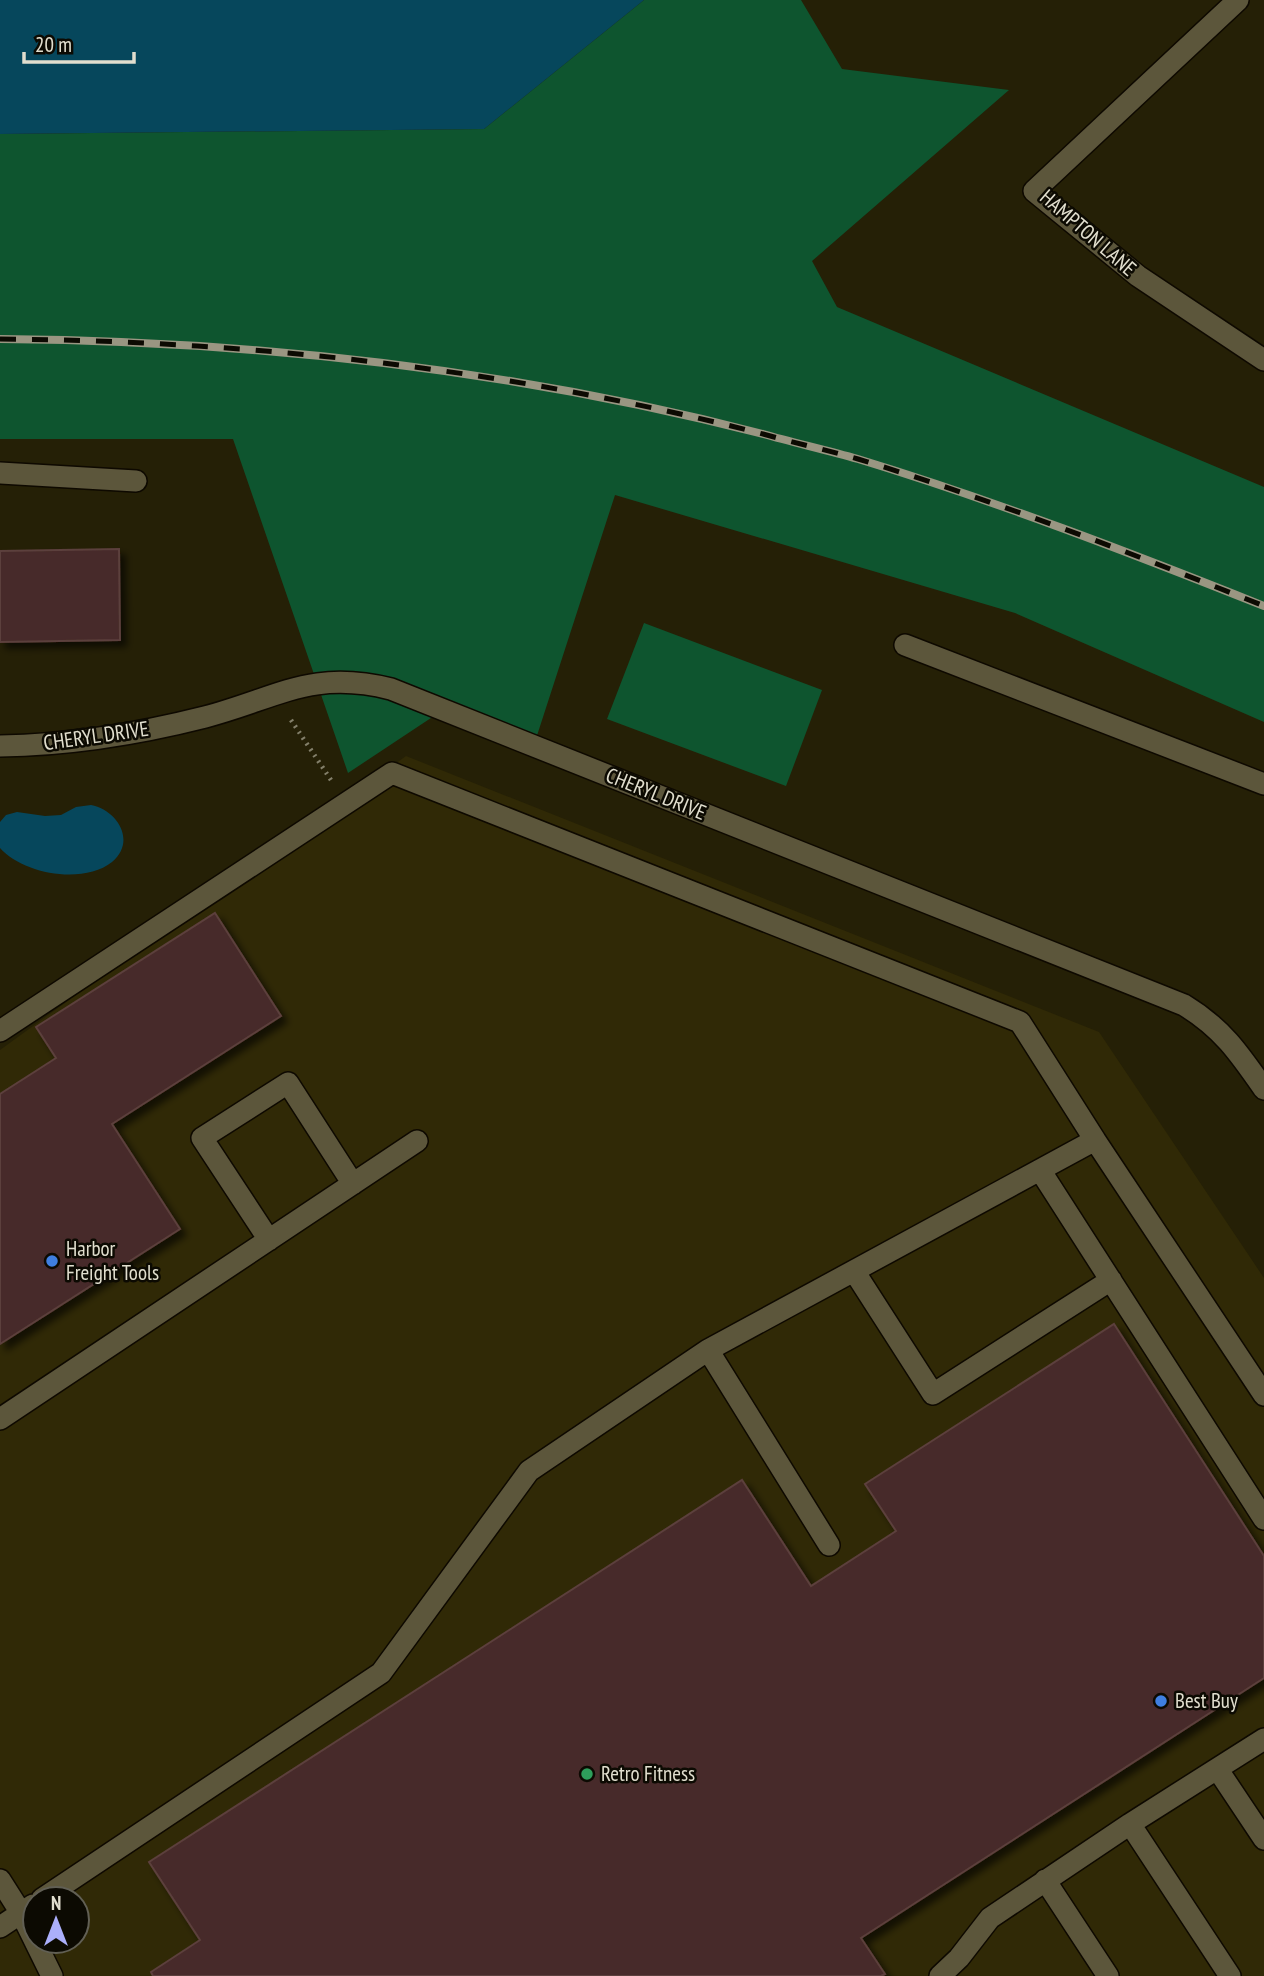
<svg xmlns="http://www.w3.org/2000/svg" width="1264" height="1976" font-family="'PT Sans Narrow',sans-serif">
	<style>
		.built { fill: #302906; fill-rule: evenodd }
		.green { fill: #0e552f }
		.water { fill: #06475c }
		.building { fill: #472b29; stroke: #5c3f3c; stroke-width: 2; filter: url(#shadow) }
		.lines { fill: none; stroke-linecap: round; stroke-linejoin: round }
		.service-casing { stroke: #0e0900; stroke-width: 24 }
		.minor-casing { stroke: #0e0900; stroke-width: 24 }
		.path { stroke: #837f6a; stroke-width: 4.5; stroke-dasharray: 2 5; stroke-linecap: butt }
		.service { stroke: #5c563b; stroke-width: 21 }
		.minor { stroke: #5c563b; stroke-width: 21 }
		.rail-casing { stroke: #9a9682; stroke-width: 8 }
		.rail { stroke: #0c0a02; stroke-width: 5; stroke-dasharray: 16; stroke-linecap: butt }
		.shop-dot { fill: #3f7fe0; stroke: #0c0a02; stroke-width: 2.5 }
		.leisure-dot { fill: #2e9e5b; stroke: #0c0a02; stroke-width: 2.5 }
		.labels { text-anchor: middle; stroke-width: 5; stroke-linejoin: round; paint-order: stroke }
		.street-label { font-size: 21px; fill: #e1dece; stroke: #0c0a02 }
		.poi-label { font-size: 21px; fill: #e1dece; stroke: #0c0a02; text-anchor: start }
	</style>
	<defs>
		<filter id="shadow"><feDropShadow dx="6" dy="6" stdDeviation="3.5" flood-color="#0009"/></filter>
	</defs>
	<rect width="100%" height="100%" fill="#252006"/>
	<path class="built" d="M 406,756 L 1099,1032 L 1264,1278 L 1264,1976 L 0,1976 L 0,1050 ZM 35,1899 L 77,1899 L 77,1941 L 35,1941 Z"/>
	<path class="green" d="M 644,0 L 801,0 L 842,69 L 1009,90 L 812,261 L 837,307 L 1264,487 L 1264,722 L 1015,613 L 615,495 L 532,751 L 437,714 L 348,773 L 233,439 L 0,439 L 0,134 L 484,129 Z
		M 644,623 L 822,690 L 786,786 L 607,719 Z"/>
	<path class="water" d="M 0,0 L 644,0 L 484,129 L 0,134 Z
		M 91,805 C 117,810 137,841 112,862 C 83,885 23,874 0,848 L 0,822 L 6,815 L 17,812 L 45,816 L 61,815 L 76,807 Z"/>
	<path class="building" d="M 119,549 L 120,640 L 0,642 L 0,551 Z
		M 215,913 L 281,1016 L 112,1124 L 180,1229 L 0,1344 L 0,1094 L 56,1058 L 36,1027 Z
		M 1114,1324 L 1264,1556 L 1264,1678 L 861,1938 L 885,1974 L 881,1976 L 153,1976 L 151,1972 L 200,1940 L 149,1862 L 742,1480 L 811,1586 L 896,1531 L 865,1484 Z"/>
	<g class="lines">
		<g class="service-casing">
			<path id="service" d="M 0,473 L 136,481
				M 905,645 L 1264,784
				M 0,1031 L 392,773 L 1020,1022 L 1095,1140
				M 1040,1170 L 1264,1519
				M 269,1240 L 202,1138 L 288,1083 L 353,1184
				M 854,1271 L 933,1394 L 1111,1280
				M 708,1350 L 829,1545
				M 0,1419 L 417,1141
				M 1218,1770 L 1264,1839
				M 1130,1824 L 1230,1976
				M 0,1880 L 21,1913 L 52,1976
				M 1045,1880 L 1108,1976
				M 42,1899 L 381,1673 L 529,1471 L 708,1350 L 1095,1140 L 1264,1395
				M 0,1927 L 33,1905
				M 940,1976 L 959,1958 L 990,1918 L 1130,1824 L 1264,1739"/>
		</g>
		<g class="minor-casing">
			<path id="minor" d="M 1238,0 L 1034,191 L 1138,276 L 1264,360
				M 0,746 C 69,745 138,734 205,717 C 278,698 311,669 391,689 L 1184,1005 C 1222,1028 1239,1053 1264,1089"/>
		</g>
		<path class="path" d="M 291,720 L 331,780"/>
		<use href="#service" class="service"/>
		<use href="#minor" class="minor"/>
		<g class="rail-casing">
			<path id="rail" d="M 0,339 C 257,341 515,370 763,434 C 795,443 827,450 858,459 C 996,501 1131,553 1264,606"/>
		</g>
		<use href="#rail" class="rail"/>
	</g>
	<g class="shop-dot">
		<circle cx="52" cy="1261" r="7"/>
		<circle cx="1161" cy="1701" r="7"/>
	</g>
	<circle class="leisure-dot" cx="587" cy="1774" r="7"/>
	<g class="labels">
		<g class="street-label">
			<text transform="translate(1088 233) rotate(41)" y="7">HAMPTON LANE</text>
			<text transform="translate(96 736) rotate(-8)" y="7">CHERYL DRIVE</text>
			<text transform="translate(656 794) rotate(22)" y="7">CHERYL DRIVE</text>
		</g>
		<g class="poi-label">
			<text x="66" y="1256">Harbor<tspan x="66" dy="24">Freight Tools</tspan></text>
			<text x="1175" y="1708">Best Buy</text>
			<text x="601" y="1781">Retro Fitness</text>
		</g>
	</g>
	<g transform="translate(56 1920)"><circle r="33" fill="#0c0a02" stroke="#615f54" stroke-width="2"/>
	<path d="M0-5L12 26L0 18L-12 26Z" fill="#abaffb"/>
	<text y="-10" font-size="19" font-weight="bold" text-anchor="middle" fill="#e1dece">N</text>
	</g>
	<path d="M24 52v10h110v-10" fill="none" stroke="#e1dece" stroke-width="3.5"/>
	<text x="35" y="52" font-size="21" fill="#e1dece" stroke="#0c0a02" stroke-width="5" paint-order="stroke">20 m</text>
</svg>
